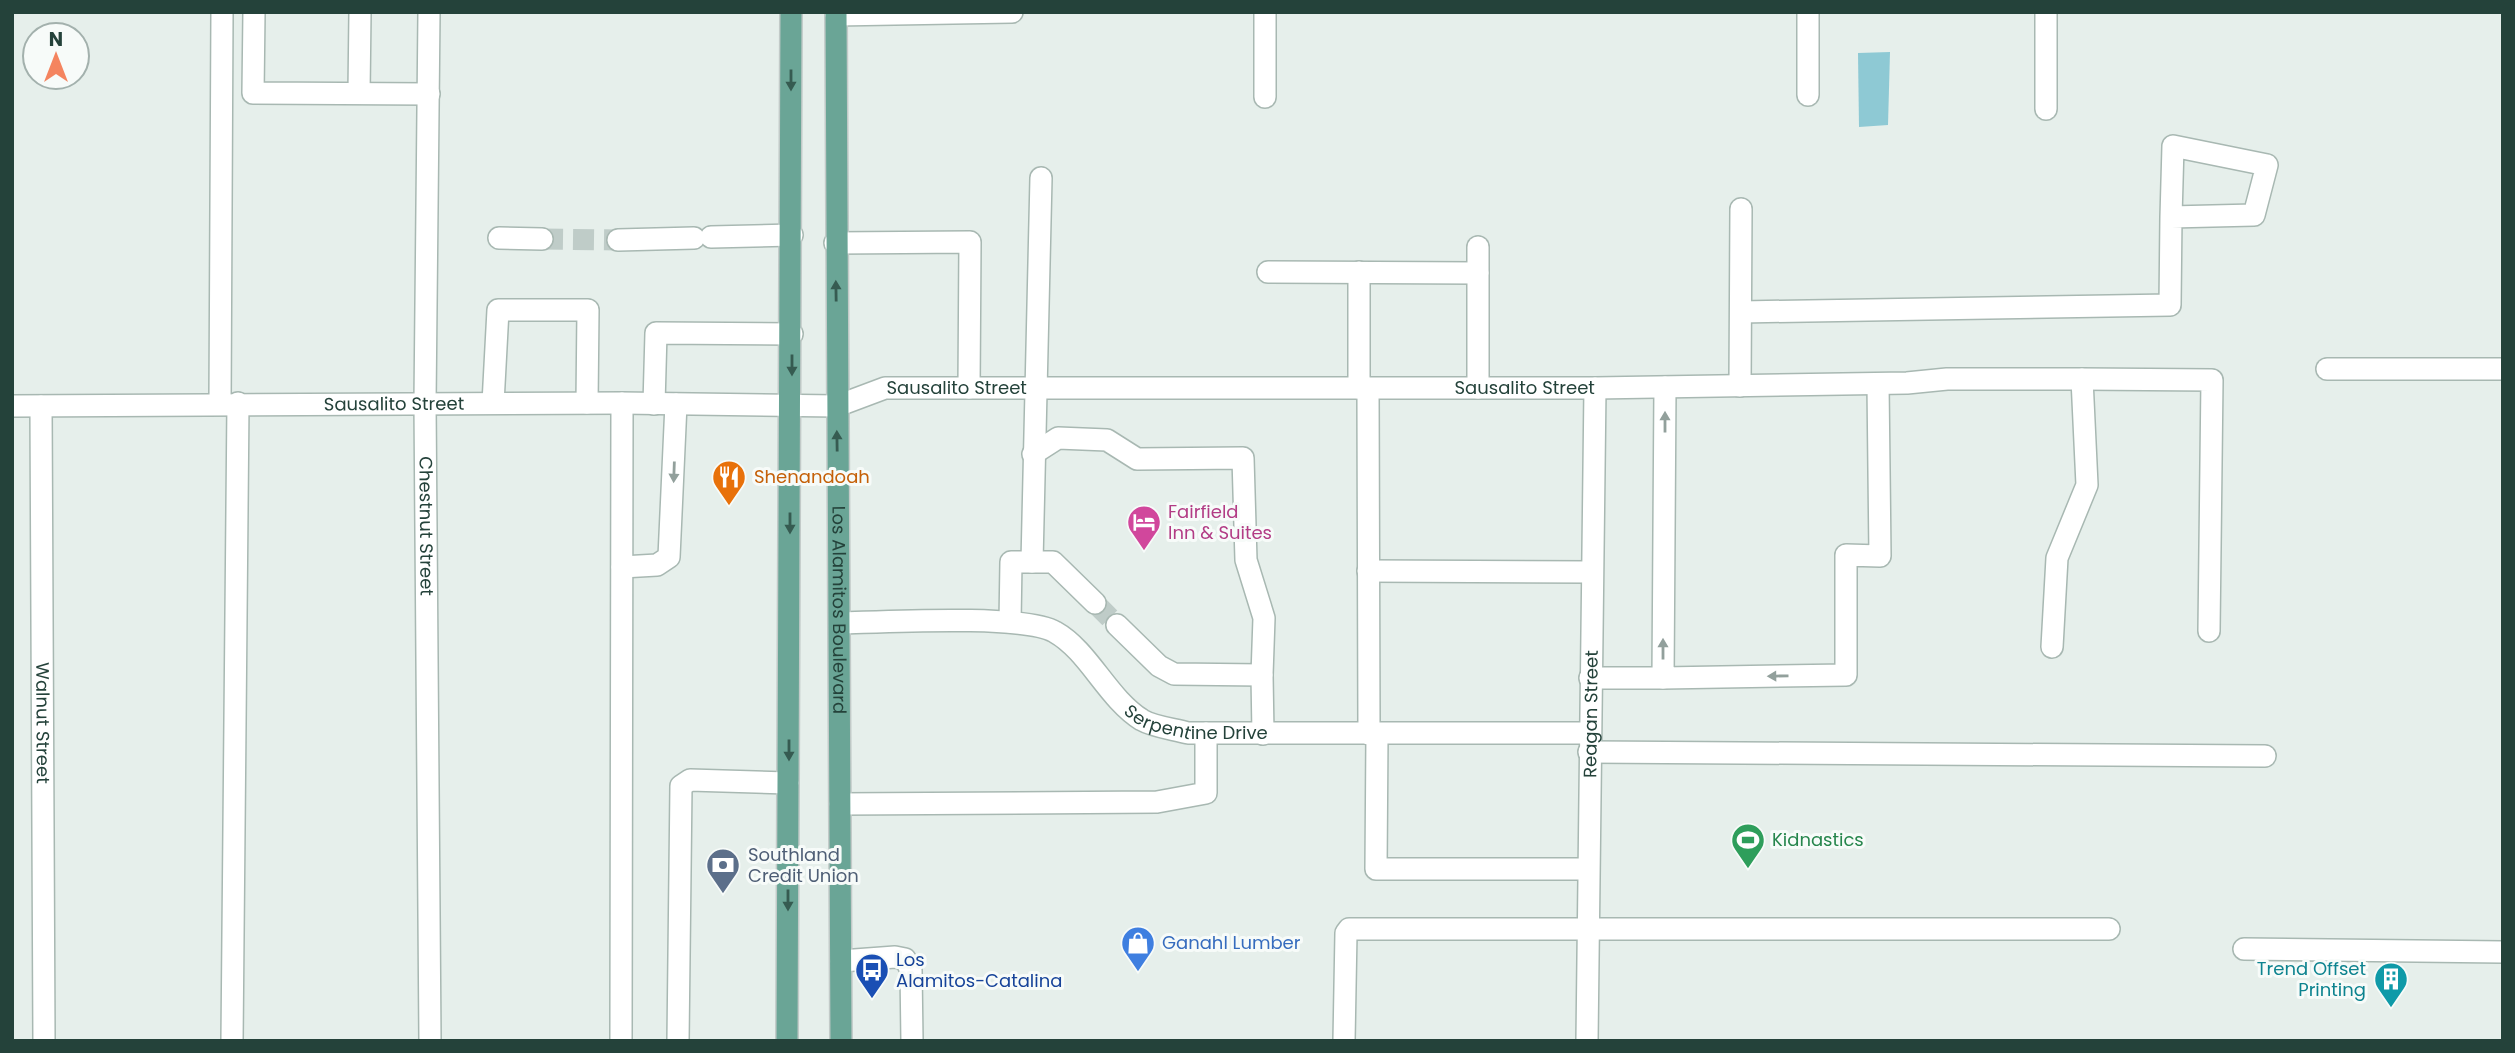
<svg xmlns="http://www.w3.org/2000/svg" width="2515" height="1053" font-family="Poppins,sans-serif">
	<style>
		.water { fill: #8ec9d4 }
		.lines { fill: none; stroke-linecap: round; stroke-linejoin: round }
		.minor-tunnel { stroke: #bfccc8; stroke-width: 21; stroke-dasharray: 21 10; stroke-linecap: butt }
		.minor-casing { stroke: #a8b8b2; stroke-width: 24 }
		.major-casing { stroke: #c2cac8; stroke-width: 24 }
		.minor { stroke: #fff; stroke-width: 21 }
		.major { stroke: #6aa596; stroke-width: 21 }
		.oneway { fill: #365b51 }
		.oneway2 { fill: #92a09c }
		.labels { text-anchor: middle; stroke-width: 6; stroke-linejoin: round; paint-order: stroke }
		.street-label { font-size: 18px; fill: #24423a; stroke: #f7fbf9 }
		.food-label { font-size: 18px; fill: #c56008; stroke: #f7fbf9; text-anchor: start }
		.hotel-label { font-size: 18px; fill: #b23c85; stroke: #f7fbf9; text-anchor: start }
		.leisure-label { font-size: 18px; fill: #27864d; stroke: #f7fbf9; text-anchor: start }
		.service-label { font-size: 18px; fill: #4e5e75; stroke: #f7fbf9; text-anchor: start }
		.shop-label { font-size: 18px; fill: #366cbe; stroke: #f7fbf9; text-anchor: start }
		.transit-label { font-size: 18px; fill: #164399; stroke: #f7fbf9; text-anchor: start }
		.culture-label { font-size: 18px; fill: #0d838f; stroke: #f7fbf9; text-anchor: end }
	</style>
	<rect width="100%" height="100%" fill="#e6efeb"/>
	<path class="water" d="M 1890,52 L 1888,125 L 1859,127 L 1858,53 Z"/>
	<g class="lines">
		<path class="minor-tunnel" d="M 542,239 L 618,240
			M 1095,603 L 1117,625"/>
		<g class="minor-casing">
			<g id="minor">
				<path d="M 254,12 L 253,93 L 429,94"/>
				<path id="s1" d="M 429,12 L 425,403 L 430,1041"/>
				<path d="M 1265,12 L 1265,97"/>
				<path d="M 1808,12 L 1808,95"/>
				<path d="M 836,15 L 1012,12"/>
				<path d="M 359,93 L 360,12"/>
				<path d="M 2046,109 L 2046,12"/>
				<path d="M 711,237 L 792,235"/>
				<path d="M 499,238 L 542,239"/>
				<path d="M 618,240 L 694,238"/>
				<path d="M 835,243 L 970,242 L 969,388"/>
				<path d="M 1478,247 L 1478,388"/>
				<path d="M 1268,272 L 1478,273"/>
				<path d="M 1359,272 L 1359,388"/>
				<path d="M 1741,312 L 2170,305 L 2171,217 L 2254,215 L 2267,165 L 2173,146 L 2171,217"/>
				<path d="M 2327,369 L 2503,369"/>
				<path d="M 2082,379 L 2212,380 L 2209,631"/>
				<path d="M 1740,386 L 1741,209"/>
				<path d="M 1665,387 L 1663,678 L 1846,675 L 1846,555 L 1880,556 L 1878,384"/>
				<path d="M 1368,388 L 1369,734"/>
				<path d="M 493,403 L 498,310 L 588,310 L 587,403"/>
				<path d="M 220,404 L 222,12"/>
				<path d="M 654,404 L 656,333 L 792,334"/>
				<path id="s2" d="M 12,406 L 622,403 L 837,406 L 885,388 L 1595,388 L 1907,383 L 1947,379 L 2082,379 L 2087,485 L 2057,558 L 2052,647"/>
				<path id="s3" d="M 41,406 L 44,1041"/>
				<path d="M 1033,454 L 1058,438 L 1107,440 L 1137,459 L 1243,458 L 1246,560 L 1264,618 L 1262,675 L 1174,674 L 1159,666 L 1117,625"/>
				<path d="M 1032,562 L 1053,562 L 1095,603"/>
				<path d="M 622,567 L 657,565 L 669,557 L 676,404"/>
				<path d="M 1368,571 L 1592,572"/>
				<path d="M 1010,622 L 1011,562 L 1032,562 L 1041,178"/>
				<path id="s4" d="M 841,623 C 883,622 1025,614 1055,632 C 1089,651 1107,698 1142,720 C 1154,727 1174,729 1188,733 L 1589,733"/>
				<path d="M 1262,675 L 1263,734"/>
				<path d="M 1590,678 L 1663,678"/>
				<path d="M 1377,735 L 1376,869 L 1588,869"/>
				<path d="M 1589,752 L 2265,756"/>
				<path d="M 840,804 L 1157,802 L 1206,793 L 1206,733"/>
				<path d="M 2244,949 L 2503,952"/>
				<path d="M 841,961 L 895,957 L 905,959 L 911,970 L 912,1041"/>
				<path d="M 232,1041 L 238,403"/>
				<path d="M 621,1041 L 622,403"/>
				<path d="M 678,1041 L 681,786 L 690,780 L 788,783"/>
				<path d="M 1344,1041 L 1346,933 L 1349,929 L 2109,929"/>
				<path id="s5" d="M 1587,1041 L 1595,388"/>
			</g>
		</g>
		<g class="major-casing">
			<g id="major">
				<path id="s6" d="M 836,12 L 841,1041"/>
				<path d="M 787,1041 L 791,12"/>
			</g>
		</g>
		<use href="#minor" class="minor"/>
		<use href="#major" class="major"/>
	</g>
	<defs><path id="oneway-solid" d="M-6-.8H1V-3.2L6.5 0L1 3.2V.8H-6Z" transform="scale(1.75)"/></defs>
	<g class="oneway">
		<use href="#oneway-solid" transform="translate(791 80) rotate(90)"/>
		<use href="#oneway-solid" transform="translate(836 291) rotate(-91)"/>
		<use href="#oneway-solid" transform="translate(792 365) rotate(90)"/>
		<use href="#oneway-solid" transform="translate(837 441) rotate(-91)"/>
		<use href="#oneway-solid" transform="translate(790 523) rotate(90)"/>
		<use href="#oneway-solid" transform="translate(789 750) rotate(90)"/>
		<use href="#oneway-solid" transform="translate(788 900) rotate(90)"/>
	</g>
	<g class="oneway2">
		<use href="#oneway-solid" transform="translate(1665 422) rotate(-90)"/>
		<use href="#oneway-solid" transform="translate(674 472) rotate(92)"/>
		<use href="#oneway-solid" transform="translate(1663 649) rotate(-90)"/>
		<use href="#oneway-solid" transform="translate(1778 676) rotate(179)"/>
	</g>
	<defs>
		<g id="restaurant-pin" transform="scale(1.75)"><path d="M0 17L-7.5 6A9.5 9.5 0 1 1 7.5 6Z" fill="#e8710a" stroke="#f7fbf9"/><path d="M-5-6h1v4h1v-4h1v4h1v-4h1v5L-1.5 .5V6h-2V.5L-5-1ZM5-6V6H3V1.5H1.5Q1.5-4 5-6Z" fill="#fff"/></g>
		<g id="hotel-pin" transform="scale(1.75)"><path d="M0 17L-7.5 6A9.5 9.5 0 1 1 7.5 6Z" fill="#d1479c" stroke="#f7fbf9"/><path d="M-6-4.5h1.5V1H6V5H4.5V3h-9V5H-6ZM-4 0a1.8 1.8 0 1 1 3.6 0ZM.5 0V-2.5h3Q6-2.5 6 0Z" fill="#fff"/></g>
		<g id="stadium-pin" transform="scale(1.75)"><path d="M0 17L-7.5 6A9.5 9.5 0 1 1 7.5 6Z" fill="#2e9e5b" stroke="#f7fbf9"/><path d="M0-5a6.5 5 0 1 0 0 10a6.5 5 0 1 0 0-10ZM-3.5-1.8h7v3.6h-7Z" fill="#fff"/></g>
		<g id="bank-pin" transform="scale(1.75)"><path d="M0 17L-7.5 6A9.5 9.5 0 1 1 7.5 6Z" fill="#5c6f8a" stroke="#f7fbf9"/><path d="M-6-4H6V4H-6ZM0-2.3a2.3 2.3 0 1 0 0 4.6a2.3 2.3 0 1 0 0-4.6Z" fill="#fff"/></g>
		<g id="shop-pin" transform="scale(1.75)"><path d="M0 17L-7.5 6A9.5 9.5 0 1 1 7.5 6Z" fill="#3f7fe0" stroke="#f7fbf9"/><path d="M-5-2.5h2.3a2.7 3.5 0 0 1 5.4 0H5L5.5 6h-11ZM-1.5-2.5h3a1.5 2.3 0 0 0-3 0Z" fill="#fff"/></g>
		<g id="bus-pin" transform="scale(1.75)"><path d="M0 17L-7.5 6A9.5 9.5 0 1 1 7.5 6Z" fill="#1a4fb4" stroke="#f7fbf9"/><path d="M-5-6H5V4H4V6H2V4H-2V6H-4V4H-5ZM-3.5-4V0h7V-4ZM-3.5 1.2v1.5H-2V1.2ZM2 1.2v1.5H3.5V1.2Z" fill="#fff"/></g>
		<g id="building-pin" transform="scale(1.75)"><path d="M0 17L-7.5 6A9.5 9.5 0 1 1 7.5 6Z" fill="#0f9aa8" stroke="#f7fbf9"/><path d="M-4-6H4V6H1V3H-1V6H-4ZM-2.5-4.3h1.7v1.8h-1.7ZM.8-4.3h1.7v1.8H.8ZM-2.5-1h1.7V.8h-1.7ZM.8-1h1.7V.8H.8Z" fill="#fff"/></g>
	</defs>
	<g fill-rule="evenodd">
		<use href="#restaurant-pin" x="729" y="477"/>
		<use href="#hotel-pin" x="1144" y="522"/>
		<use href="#stadium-pin" x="1748" y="840"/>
		<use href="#bank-pin" x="723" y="865"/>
		<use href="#shop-pin" x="1138" y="943"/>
		<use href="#bus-pin" x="872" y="970"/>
		<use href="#building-pin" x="2391" y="979"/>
	</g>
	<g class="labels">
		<g class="street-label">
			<text dy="6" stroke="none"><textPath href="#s2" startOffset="1516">Sausalito Street</textPath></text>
			<text dy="6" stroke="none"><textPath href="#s2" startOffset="948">Sausalito Street</textPath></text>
			<text dy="6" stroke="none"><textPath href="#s2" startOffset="382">Sausalito Street</textPath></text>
			<text dy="6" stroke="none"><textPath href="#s1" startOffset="514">Chestnut Street</textPath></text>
			<text dy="6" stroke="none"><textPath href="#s6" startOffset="598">Los Alamitos Boulevard</textPath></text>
			<text dy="6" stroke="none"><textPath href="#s5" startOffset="327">Reagan Street</textPath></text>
			<text dy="6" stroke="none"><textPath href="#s4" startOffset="394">Serpentine Drive</textPath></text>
			<text dy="6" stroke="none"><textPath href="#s3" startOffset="317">Walnut Street</textPath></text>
		</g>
		<g class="food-label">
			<text x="754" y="483">Shenandoah</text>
		</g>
		<g class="hotel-label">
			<text x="1168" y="518">Fairfield<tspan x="1168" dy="21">Inn &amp; Suites</tspan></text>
		</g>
		<g class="leisure-label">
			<text x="1772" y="846">Kidnastics</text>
		</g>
		<g class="service-label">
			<text x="748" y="861">Southland<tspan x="748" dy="21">Credit Union</tspan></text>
		</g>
		<g class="shop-label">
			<text x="1162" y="949">Ganahl Lumber</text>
		</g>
		<g class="transit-label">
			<text x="896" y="966">Los<tspan x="896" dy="21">Alamitos-Catalina</tspan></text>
		</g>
		<g class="culture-label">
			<text x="2366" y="975">Trend Offset<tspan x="2366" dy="21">Printing</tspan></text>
		</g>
	</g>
	<rect width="2515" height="1053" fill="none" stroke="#24423a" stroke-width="28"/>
	<g transform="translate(56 56)"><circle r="33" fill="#f7fbf9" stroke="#a3b1ad" stroke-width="2"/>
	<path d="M0-5L12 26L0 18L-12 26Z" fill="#f4845f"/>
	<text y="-10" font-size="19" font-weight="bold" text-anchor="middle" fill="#24423a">N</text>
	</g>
</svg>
